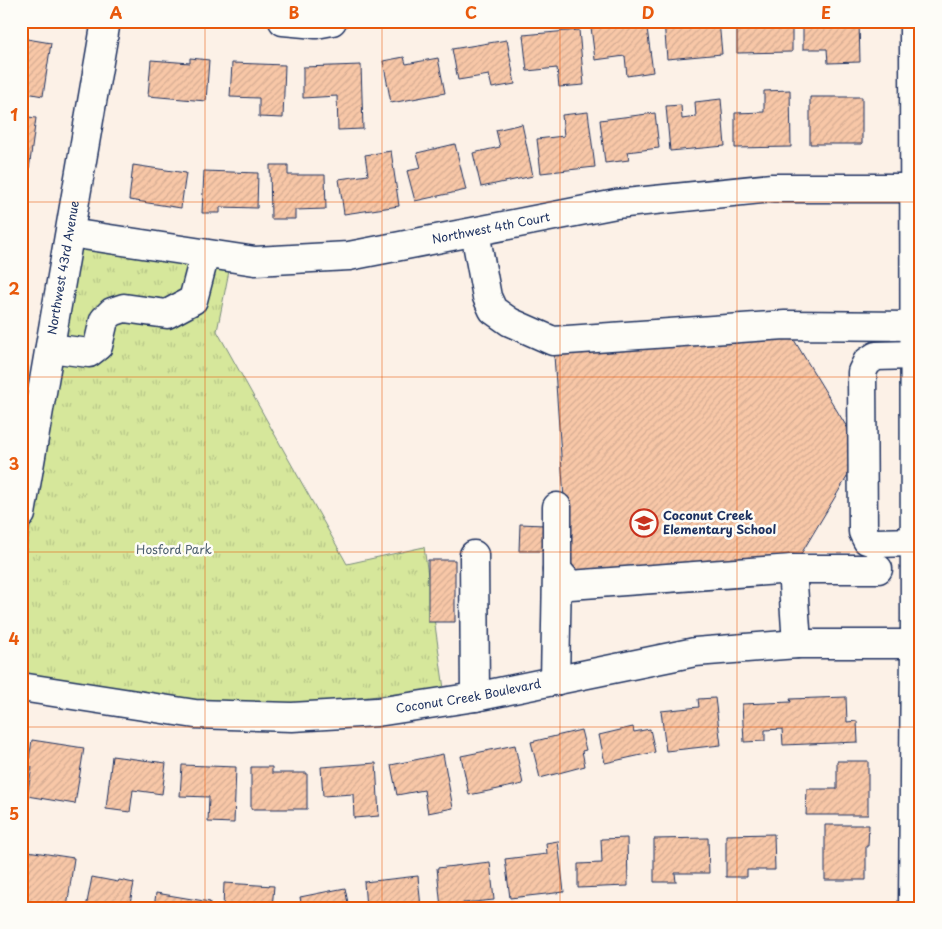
<svg xmlns="http://www.w3.org/2000/svg" width="942" height="929" font-family="'Playpen Sans',sans-serif">
	<style>
		.park { fill: url(#park-tufts); stroke: #788b7c }
		.building { fill: url(#building-hatch); stroke: #1b2f5e }
		.lines { fill: none; stroke-linecap: round; stroke-linejoin: round }
		.minor-casing { stroke: #1b2f5e; stroke-width: 31 }
		.minor { stroke: #fdfcf7; stroke-width: 28 }
		.grid { fill: none; stroke: #e8590c; stroke-width: 1; stroke-opacity: 0.55 }
		.labels { text-anchor: middle; stroke-width: 5; stroke-linejoin: round; paint-order: stroke }
		.street-label { font-size: 12px; fill: #1b2f5e; stroke: #fdfcf7 }
		.poi-label { font-size: 12px; font-weight: bold; fill: #1b2f5e; stroke: #fdfcf7; text-anchor: start }
		.park-label { font-size: 12px; fill: #4a5d6d; stroke: #fdfcf7 }
		.neatline { fill: none; stroke: #e8590c; stroke-width: 2 }
		.grid-label { font-size: 16px; text-anchor: middle; font-weight: bold; fill: #e8590c }
	</style>
	<defs>
		<pattern id="park-tufts" width="24" height="20" patternUnits="userSpaceOnUse" patternTransform="scale(1.25)"><rect width="24" height="20" fill="#d6e79b"/><path d="M3 7l-1-3M5 7V3M7 7l1-3M15 17l-1-3M17 17v-4M19 17l1-3" fill="none" stroke="#b7c688"/></pattern>
		<pattern id="building-hatch" width="6" height="6" patternUnits="userSpaceOnUse" patternTransform="scale(1.25)"><rect width="6" height="6" fill="#f8c7a7"/><path d="M-1 1l2-2M0 6l6-6M5 7l2-2" fill="none" stroke="#d4ab92"/></pattern>
	</defs>
	<rect width="100%" height="100%" fill="#fcf1e7"/>
	<filter id="ink" filterUnits="userSpaceOnUse"><feTurbulence type="fractalNoise" baseFrequency=".02" numOctaves="2"/><feDisplacementMap in="SourceGraphic" scale="10" xChannelSelector="R" yChannelSelector="G"/><feConvolveMatrix kernelMatrix="1 2 1 2 8 2 1 2 1" color-interpolation-filters="sRGB"/></filter>
	<g filter="url(#ink)">
		<path class="park" d="M 81,249 L 229,271 L 217,331 L 347,564 L 424,547 L 444,689 L 312,703 L 209,702 L 31,677 L 21,665 L 21,578 Z"/>
		<path class="building" d="M 21,21 L 54,21 L 54,24 L 21,23 Z
			M 646,21 L 653,72 L 627,76 L 625,56 L 595,60 L 591,27 Z
			M 664,21 L 719,21 L 722,54 L 667,59 Z
			M 737,21 L 792,21 L 792,52 L 737,53 Z
			M 803,21 L 859,21 L 860,62 L 828,63 L 827,49 L 803,49 Z
			M 579,30 L 584,85 L 559,87 L 557,68 L 527,71 L 523,35 Z
			M 21,38 L 51,43 L 43,96 L 21,92 Z
			M 507,40 L 515,84 L 492,88 L 489,75 L 458,80 L 452,49 Z
			M 404,57 L 406,64 L 438,58 L 445,93 L 391,103 L 383,61 Z
			M 190,58 L 209,60 L 206,101 L 148,96 L 151,60 L 190,63 Z
			M 232,63 L 285,65 L 283,118 L 259,117 L 259,98 L 230,97 Z
			M 361,65 L 363,129 L 338,130 L 337,96 L 303,98 L 303,67 Z
			M 790,90 L 791,147 L 735,148 L 735,113 L 764,112 L 764,91 Z
			M 810,97 L 862,97 L 862,144 L 810,144 Z
			M 721,99 L 725,146 L 670,151 L 666,106 L 681,105 L 682,119 L 696,117 L 695,102 Z
			M 588,112 L 595,167 L 541,173 L 537,139 L 564,136 L 562,115 Z
			M 655,113 L 659,148 L 627,152 L 629,160 L 605,163 L 600,120 Z
			M 21,116 L 36,118 L 28,177 L 21,176 Z
			M 522,124 L 533,176 L 481,187 L 473,153 L 500,147 L 496,130 Z
			M 455,144 L 466,190 L 415,201 L 407,171 L 421,168 L 417,153 Z
			M 391,151 L 399,206 L 344,214 L 339,179 L 368,175 L 365,155 Z
			M 133,165 L 186,173 L 181,208 L 129,200 Z
			M 270,165 L 288,165 L 288,175 L 325,175 L 326,209 L 295,210 L 295,219 L 271,219 Z
			M 204,171 L 258,173 L 257,208 L 220,207 L 220,213 L 202,213 Z
			M 785,325 L 862,452 L 792,569 L 570,585 L 553,341 Z
			M 520,524 L 544,525 L 543,551 L 519,551 Z
			M 428,560 L 455,560 L 455,622 L 428,622 Z
			M 846,697 L 847,722 L 857,721 L 858,742 L 783,745 L 782,729 L 765,730 L 765,741 L 744,742 L 742,704 L 791,702 L 790,699 Z
			M 715,698 L 721,745 L 666,751 L 661,711 L 699,707 L 698,699 Z
			M 633,727 L 634,732 L 650,729 L 655,752 L 605,763 L 599,735 Z
			M 581,730 L 586,750 L 582,751 L 585,766 L 540,778 L 531,742 Z
			M 32,740 L 84,748 L 75,804 L 27,796 L 32,767 L 28,766 Z
			M 515,745 L 523,784 L 469,795 L 461,756 Z
			M 443,754 L 453,808 L 428,813 L 424,790 L 397,795 L 391,765 Z
			M 112,756 L 166,763 L 162,794 L 133,790 L 130,812 L 106,809 Z
			M 837,761 L 868,761 L 868,815 L 806,815 L 807,789 L 837,789 Z
			M 376,763 L 379,816 L 354,818 L 353,794 L 323,796 L 321,767 Z
			M 182,765 L 236,767 L 234,823 L 208,822 L 209,797 L 180,796 Z
			M 251,767 L 272,767 L 272,773 L 307,773 L 307,809 L 251,809 Z
			M 825,825 L 869,825 L 868,846 L 866,846 L 866,880 L 825,880 Z
			M 774,834 L 775,870 L 747,870 L 747,877 L 726,877 L 726,835 Z
			M 627,838 L 628,886 L 578,888 L 578,864 L 602,863 L 601,839 Z
			M 708,838 L 709,873 L 675,873 L 676,882 L 654,882 L 654,839 Z
			M 558,841 L 564,892 L 510,898 L 505,859 L 547,854 L 546,843 Z
			M 21,850 L 74,858 L 67,908 L 49,908 L 21,904 Z
			M 490,862 L 494,900 L 463,903 L 463,908 L 441,908 L 437,868 Z
			M 418,876 L 421,908 L 366,908 L 364,882 Z
			M 92,877 L 118,882 L 119,880 L 134,883 L 129,908 L 86,908 Z
			M 224,883 L 274,886 L 272,908 L 223,908 Z
			M 345,888 L 349,908 L 302,908 L 300,897 Z
			M 156,893 L 210,902 L 209,908 L 154,908 Z"/>
		<g class="lines">
			<g class="minor-casing">
				<g id="minor">
					<path d="M 283,21 L 316,24 L 332,21"/>
					<path d="M 475,232 L 487,297 L 493,310 L 510,322 L 553,341 L 785,325 L 914,326"/>
					<path id="s1" d="M 70,233 L 255,261 L 349,256 L 616,204 L 772,188 L 914,188"/>
					<path d="M 50,348 L 89,353 L 98,346 L 104,320 L 112,312 L 124,308 L 167,314 L 193,300 L 205,254"/>
					<path d="M 914,355 L 876,356 L 867,362 L 862,372 L 863,532 L 867,540 L 876,543 L 914,542"/>
					<path id="s2" d="M 21,514 L 106,21"/>
					<path d="M 474,555 L 475,697"/>
					<path d="M 792,569 L 797,644"/>
					<path d="M 557,570 L 557,507"/>
					<path d="M 555,681 L 557,570 L 570,585 L 792,569 L 878,569"/>
					<path id="s3" d="M 21,687 L 195,714 L 292,717 L 377,712 L 475,697 L 695,652 L 797,644 L 915,644"/>
					<path d="M 913,908 L 915,644 L 914,21"/>
				</g>
			</g>
			<use href="#minor" class="minor"/>
		</g>
	</g>
	<path class="grid" d="M 205,21 L 205,908M 382,21 L 382,908M 560,21 L 560,908M 737,21 L 737,908M 21,202 L 921,202M 21,377 L 921,377M 21,552 L 921,552M 21,727 L 921,727"/>
	<defs>
		<g id="school-ring" transform="scale(1.4375)"><circle r="9.5" fill="#fdfcf7" stroke="#c8321e" stroke-width="1.5"/><path d="M0-5L7-2L0 1L-7-2ZM-4 1L0 2.5L4 1V4Q0 6-4 4Z" fill="#c8321e"/></g>
	</defs>
	<g fill-rule="evenodd">
		<use href="#school-ring" x="644" y="523"/>
	</g>
	<g class="labels">
		<g class="street-label">
			<text dy="4" stroke="none"><textPath href="#s1" startOffset="426">Northwest 4th Court</textPath></text>
			<text dy="4" stroke="none"><textPath href="#s2" startOffset="250">Northwest 43rd Avenue</textPath></text>
			<text dy="4" stroke="none"><textPath href="#s3" startOffset="451">Coconut Creek Boulevard</textPath></text>
		</g>
		<g class="poi-label">
			<text x="663" y="520">Coconut Creek<tspan x="663" dy="14">Elementary School</tspan></text>
		</g>
		<g class="park-label">
			<text x="174" y="554">Hosford Park</text>
		</g>
	</g>
	<rect width="942" height="929" fill="none" stroke="#fdfcf7" stroke-width="55"/>
	<rect x="28" y="28" width="886" height="874" class="neatline"/>
	<g class="grid-label">
		<text x="116" y="19">A</text>
		<text x="294" y="19">B</text>
		<text x="471" y="19">C</text>
		<text x="648" y="19">D</text>
		<text x="826" y="19">E</text>
		<text x="14" y="121">1</text>
		<text x="14" y="295">2</text>
		<text x="14" y="470">3</text>
		<text x="14" y="645">4</text>
		<text x="14" y="820">5</text>
	</g>
</svg>
